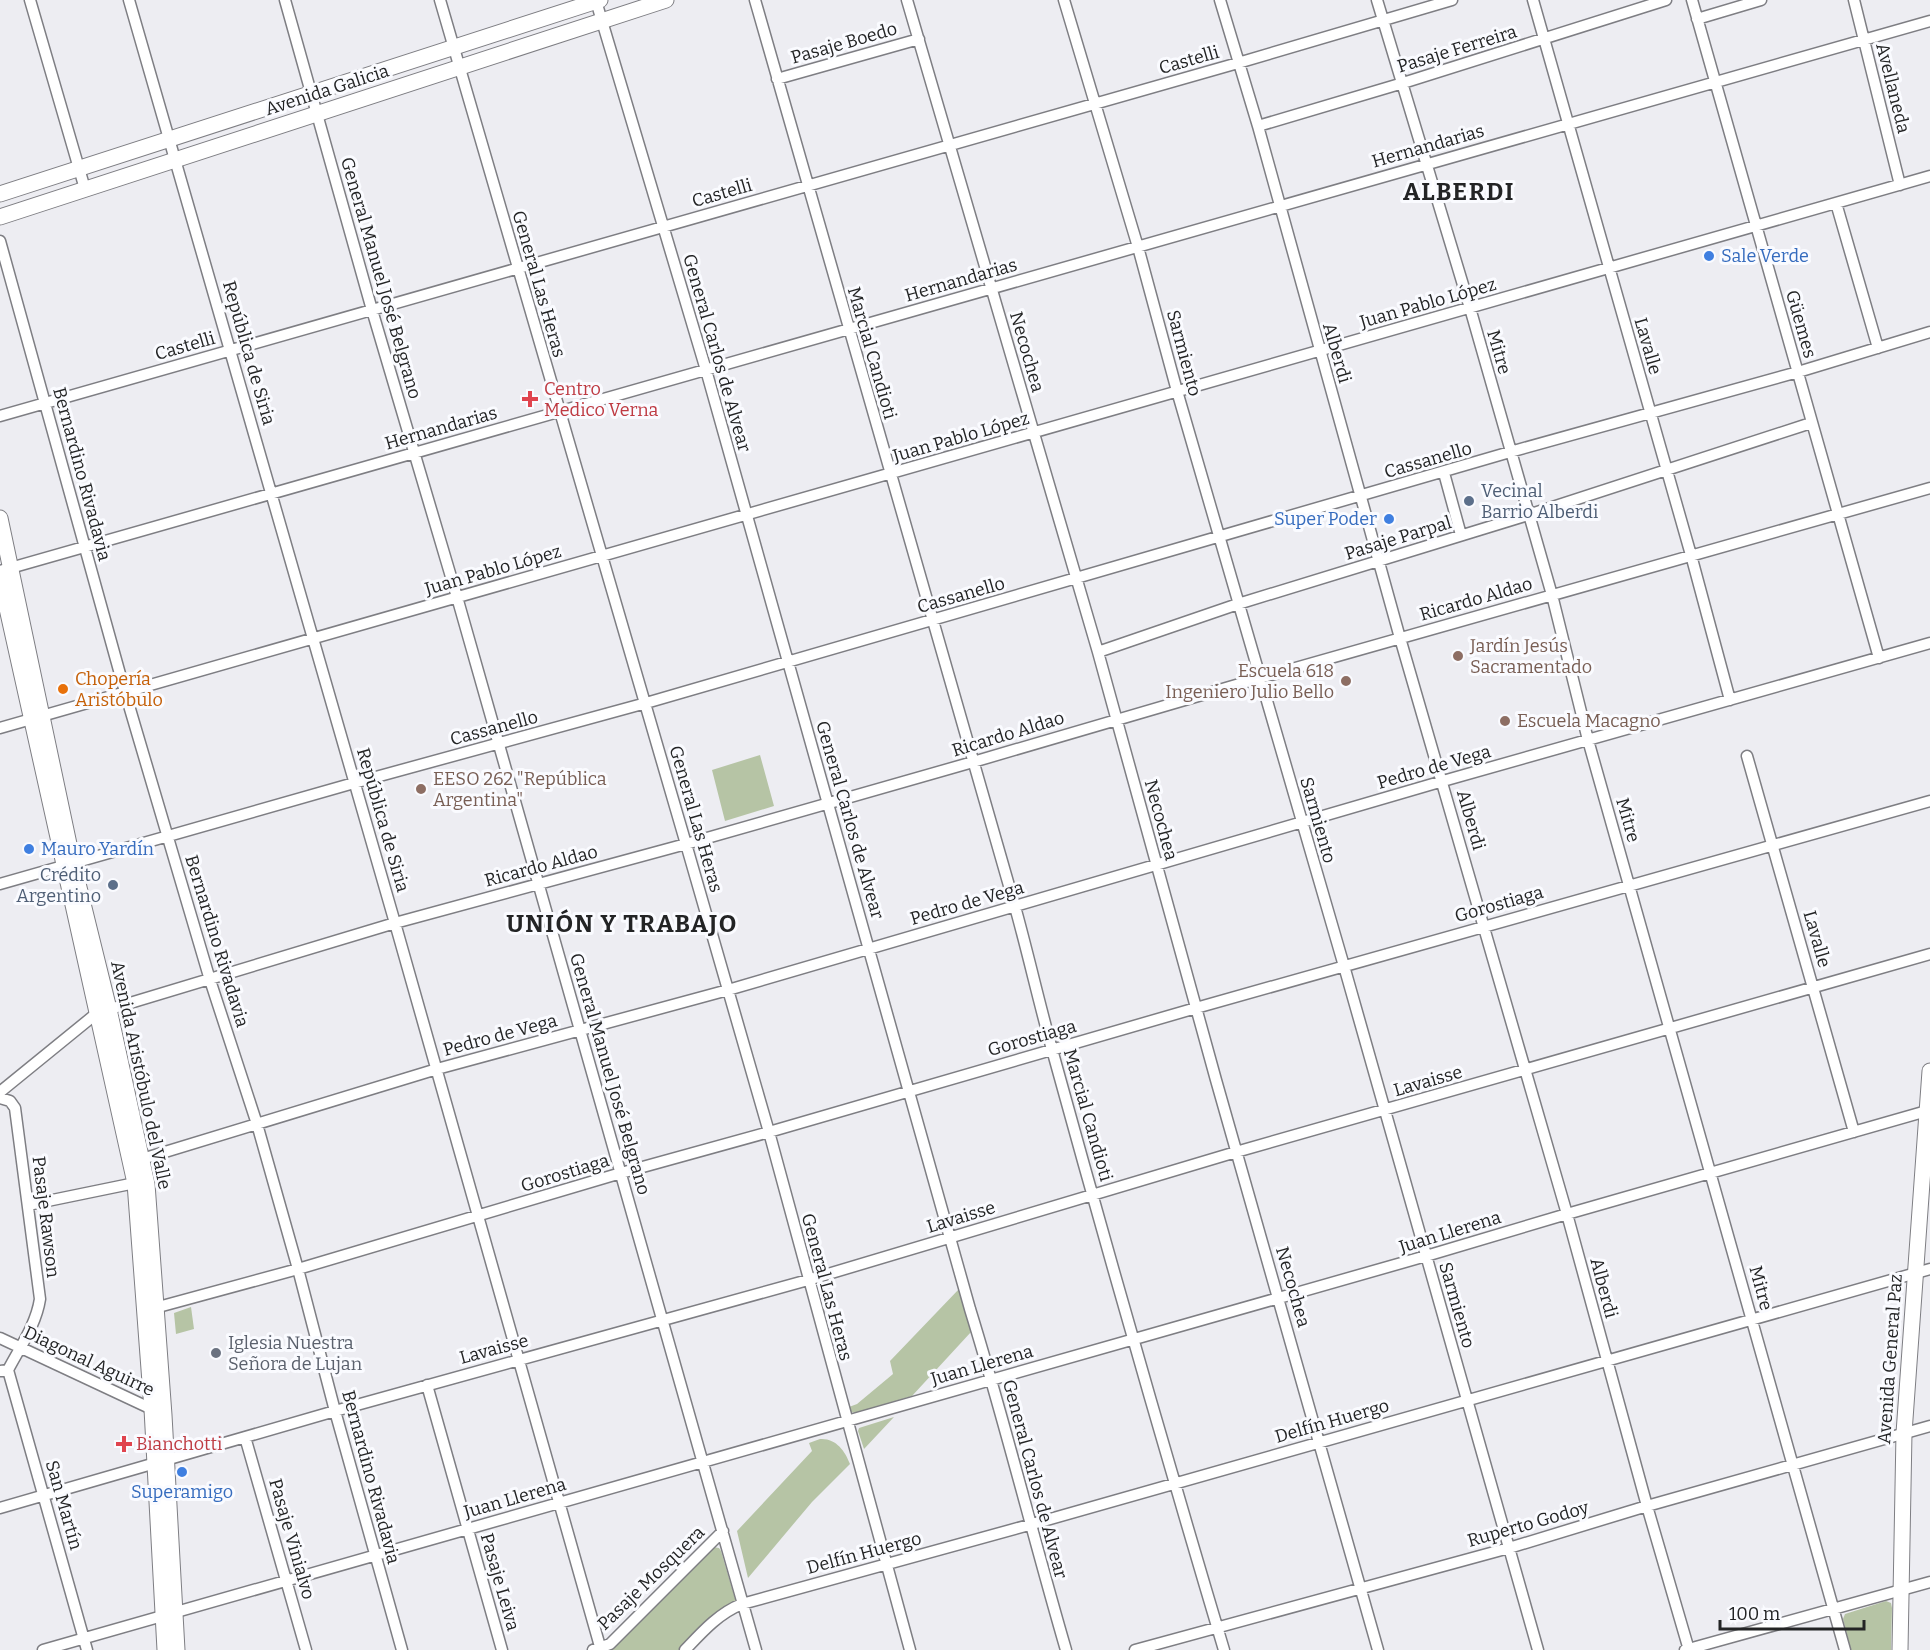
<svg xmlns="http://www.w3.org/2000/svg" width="1930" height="1650" font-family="Bitter,serif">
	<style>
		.green { fill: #b6c4a5 }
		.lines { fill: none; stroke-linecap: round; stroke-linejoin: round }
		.minor-casing { stroke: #7e7e83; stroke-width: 13 }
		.secondary-casing { stroke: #7e7e83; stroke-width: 17 }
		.minor { stroke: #fff; stroke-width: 10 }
		.secondary { stroke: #fff; stroke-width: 15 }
		.shop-dot { fill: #3f7fe0; stroke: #fafbff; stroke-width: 2 }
		.health-dot { fill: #e0444e; stroke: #fafbff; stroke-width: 2 }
		.service-dot { fill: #5c6f8a; stroke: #fafbff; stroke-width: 2 }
		.education-dot { fill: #8d6e63; stroke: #fafbff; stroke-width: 2 }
		.food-dot { fill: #e8710a; stroke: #fafbff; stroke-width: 2 }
		.worship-dot { fill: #6b7280; stroke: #fafbff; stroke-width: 2 }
		.labels { text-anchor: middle; stroke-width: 6; stroke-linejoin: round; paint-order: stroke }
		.street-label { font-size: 18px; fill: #232425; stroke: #fafbff }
		.shop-label { font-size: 18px; fill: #366cbe; stroke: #fafbff; text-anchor: start }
		.health-label { font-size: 18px; fill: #be3a42; stroke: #fafbff; text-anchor: start }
		.service-label { font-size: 18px; fill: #4e5e75; stroke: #fafbff; text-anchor: start }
		.education-label { font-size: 18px; fill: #785e54; stroke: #fafbff; text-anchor: start }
		.food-label { font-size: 18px; fill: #c56008; stroke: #fafbff; text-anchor: start }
		.worship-label { font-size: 18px; fill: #5b616d; stroke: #fafbff; text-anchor: start }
		.district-label { font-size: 24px; font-weight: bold; letter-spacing: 1.5px; fill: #232425; stroke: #fafbff }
	</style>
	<rect width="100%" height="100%" fill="#ededf2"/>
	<path class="green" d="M 760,755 L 774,806 L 725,821 L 712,770 Z
		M 959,1289 L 971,1332 L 912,1396 L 856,1413 L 851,1412 L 849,1407 L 857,1404 L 893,1374 L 890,1361 Z
		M 191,1307 L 194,1329 L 176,1334 L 174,1313 Z
		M 894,1417 L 864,1449 L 858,1431 L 859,1428 Z
		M 820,1439 C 836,1438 845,1451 850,1464 L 812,1502 L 748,1578 L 737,1531 L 812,1451 L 809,1443 Z
		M 713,1547 L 719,1548 L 721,1551 L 736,1602 L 680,1650 L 609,1650 Z
		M 1886,1601 L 1891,1603 L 1892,1608 L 1891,1650 L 1851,1650 L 1843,1619 L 1845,1614 Z"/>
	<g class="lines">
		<g class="minor-casing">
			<path id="minor" d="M 30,0 L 85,189
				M 129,0 L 395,923 L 601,1650
				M 285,0 L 372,310 L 457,597 L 756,1650
				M 440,0 L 686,844 L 769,1132 L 910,1650
				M 755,0 C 839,302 929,602 1014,903 C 1028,953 1039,1003 1053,1053 C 1108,1253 1165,1452 1224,1650
				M 907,0 L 1098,652 L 1216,1080 L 1378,1650
				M 1064,0 L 1138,247 L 1177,391 L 1344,966 L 1538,1650
				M 1220,0 L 1258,126 L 1400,638 L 1567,1214 L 1647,1506 L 1689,1650
				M 1377,0 L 1470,308 L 1552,595 L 1588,740 L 1845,1650
				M 1533,0 L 1691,555 L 1730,700
				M 1692,0 L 1879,658
				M 1854,0 L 1900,185
				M 596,1 L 706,370 L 970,1309 C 1005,1422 1033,1537 1066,1650
				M 1697,19 L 1761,0
				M 777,79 L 919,39
				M 1258,126 L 1403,83 L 1666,0
				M 1836,203 L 1878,348
				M 0,241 L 125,692 L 210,980 L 257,1124 L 298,1269 L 335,1411 L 402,1650
				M 0,416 L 1238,63 L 1452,0
				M 1444,473 L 1461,535
				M 0,571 L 1930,21
				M 1098,652 L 1238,604 L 1528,515 L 1811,423
				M 0,728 L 1930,176
				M 1747,756 L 1854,1132
				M 0,884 L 354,783 L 646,703 L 1510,452 L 1798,372 L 1930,332
				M 0,1092 L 97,1013 L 395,923 L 686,844 L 973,762 L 1260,678 L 1930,488
				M 0,1098 L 10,1101 L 15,1108 L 40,1299 C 36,1325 20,1347 8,1370 L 0,1371
				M 28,1205 L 135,1183 L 142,1159 L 437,1069 L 728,990 L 1443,781 L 1930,643
				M 151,1309 L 298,1269 L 621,1173 L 769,1132 L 1196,1008 L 1930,801
				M 0,1338 L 156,1411
				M 8,1370 L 87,1650
				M 427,1385 L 502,1650
				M 245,1437 L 306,1650
				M 0,1508 L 335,1411 L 808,1280 L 1236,1152 L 1930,954
				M 43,1650 L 1426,1256 L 1567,1214 L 1930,1110
				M 593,1650 L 610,1644 L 723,1531
				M 685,1650 C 702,1632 719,1613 742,1604 L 1029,1525 L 1930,1269
				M 1135,1650 L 1509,1548 L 1647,1506 L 1930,1426
				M 1685,1650 L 1930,1582"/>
		</g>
		<g class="secondary-casing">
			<path id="secondary" d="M 0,194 L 600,0
				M 0,217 L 666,0
				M 0,518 L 73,863 L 109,1009 L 147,1184 L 164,1415 L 177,1650
				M 0,577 L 135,1183 L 152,1409 L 165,1650
				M 1900,1650 L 1904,1433 L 1930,1071"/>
		</g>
		<use href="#minor" class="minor"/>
		<use href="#secondary" class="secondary"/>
	</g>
	<g class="shop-dot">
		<circle cx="1709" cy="256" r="6"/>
		<circle cx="1389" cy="519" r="6"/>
		<circle cx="29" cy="849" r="6"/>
		<circle cx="182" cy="1472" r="6"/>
	</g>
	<g class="health-dot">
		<path d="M527 390h6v6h6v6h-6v6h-6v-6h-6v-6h6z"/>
		<path d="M121 1435h6v6h6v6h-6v6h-6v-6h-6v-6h6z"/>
	</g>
	<g class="service-dot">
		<circle cx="1469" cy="501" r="6"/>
		<circle cx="113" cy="885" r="6"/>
	</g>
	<g class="education-dot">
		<circle cx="1458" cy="656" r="6"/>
		<circle cx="1346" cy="681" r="6"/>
		<circle cx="1505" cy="721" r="6"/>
		<circle cx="421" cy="789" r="6"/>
	</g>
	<circle class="food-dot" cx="63" cy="689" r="6"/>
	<circle class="worship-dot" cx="216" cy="1353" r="6"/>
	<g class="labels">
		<g class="street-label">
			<text transform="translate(844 43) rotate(-16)" y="6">Pasaje Boedo</text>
			<text transform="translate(1457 49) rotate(-17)" y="6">Pasaje Ferreira</text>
			<text transform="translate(1189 60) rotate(-16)" y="6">Castelli</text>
			<text transform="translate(1893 88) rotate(76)" y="6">Avellaneda</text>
			<text transform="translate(327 90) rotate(-18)" y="6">Avenida Galicia</text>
			<text transform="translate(1428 146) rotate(-16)" y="6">Hernandarias</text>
			<text transform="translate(722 193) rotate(-16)" y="6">Castelli</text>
			<text transform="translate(381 278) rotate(74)" y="6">General Manuel José Belgrano</text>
			<text transform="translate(961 280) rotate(-16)" y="6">Hernandarias</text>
			<text transform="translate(539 284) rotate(74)" y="6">General Las Heras</text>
			<text transform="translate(1428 303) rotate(-16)" y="6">Juan Pablo López</text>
			<text transform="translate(1801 324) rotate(74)" y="6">Güemes</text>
			<text transform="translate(185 346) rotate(-16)" y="6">Castelli</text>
			<text transform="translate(1648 346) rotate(74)" y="6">Lavalle</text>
			<text transform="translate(1027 352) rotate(74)" y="6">Necochea</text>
			<text transform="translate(1499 352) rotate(74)" y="6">Mitre</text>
			<text transform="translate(249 353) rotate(74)" y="6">República de Siria</text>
			<text transform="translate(717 353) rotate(74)" y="6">General Carlos de Alvear</text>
			<text transform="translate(872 353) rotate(74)" y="6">Marcial Candioti</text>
			<text transform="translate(1184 353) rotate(75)" y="6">Sarmiento</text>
			<text transform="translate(1337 353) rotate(74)" y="6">Alberdi</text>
			<text transform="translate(441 428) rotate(-16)" y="6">Hernandarias</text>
			<text transform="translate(961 437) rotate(-16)" y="6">Juan Pablo López</text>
			<text transform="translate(1428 460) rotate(-16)" y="6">Cassanello</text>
			<text transform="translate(82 474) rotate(75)" y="6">Bernardino Rivadavia</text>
			<text transform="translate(1398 538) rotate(-17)" y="6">Pasaje Parpal</text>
			<text transform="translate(493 570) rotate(-16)" y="6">Juan Pablo López</text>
			<text transform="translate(961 595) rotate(-16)" y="6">Cassanello</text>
			<text transform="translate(1476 599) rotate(-16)" y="6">Ricardo Aldao</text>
			<text transform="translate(494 728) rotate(-15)" y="6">Cassanello</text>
			<text transform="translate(1008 734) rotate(-17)" y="6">Ricardo Aldao</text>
			<text transform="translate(1434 767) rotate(-16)" y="6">Pedro de Vega</text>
			<text transform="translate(696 819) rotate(74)" y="6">General Las Heras</text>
			<text transform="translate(383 820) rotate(74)" y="6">República de Siria</text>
			<text transform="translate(850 820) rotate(74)" y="6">General Carlos de Alvear</text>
			<text transform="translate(1161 820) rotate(75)" y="6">Necochea</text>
			<text transform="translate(1318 820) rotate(74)" y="6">Sarmiento</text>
			<text transform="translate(1471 820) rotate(74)" y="6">Alberdi</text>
			<text transform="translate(1628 820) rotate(74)" y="6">Mitre</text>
			<text transform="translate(541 866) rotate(-15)" y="6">Ricardo Aldao</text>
			<text transform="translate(967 903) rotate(-16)" y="6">Pedro de Vega</text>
			<text transform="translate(1499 904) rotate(-16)" y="6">Gorostiaga</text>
			<text transform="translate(1817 939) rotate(74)" y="6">Lavalle</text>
			<text transform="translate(217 941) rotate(73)" y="6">Bernardino Rivadavia</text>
			<text transform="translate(500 1035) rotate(-15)" y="6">Pedro de Vega</text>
			<text transform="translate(1032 1038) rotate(-16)" y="6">Gorostiaga</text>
			<text transform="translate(610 1074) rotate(74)" y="6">General Manuel José Belgrano</text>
			<text transform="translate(141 1075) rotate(78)" y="6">Avenida Aristóbulo del Valle</text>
			<text transform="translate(1428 1081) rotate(-16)" y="6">Lavaisse</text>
			<text transform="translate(1088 1115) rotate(74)" y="6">Marcial Candioti</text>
			<text transform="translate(565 1173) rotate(-17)" y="6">Gorostiaga</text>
			<text transform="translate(46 1217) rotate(83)" y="6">Pasaje Rawson</text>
			<text transform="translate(961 1217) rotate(-17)" y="6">Lavaisse</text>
			<text transform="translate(1450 1232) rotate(-17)" y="6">Juan Llerena</text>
			<text transform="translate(827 1287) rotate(75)" y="6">General Las Heras</text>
			<text transform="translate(1293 1287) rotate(74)" y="6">Necochea</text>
			<text transform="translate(1604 1288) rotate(75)" y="6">Alberdi</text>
			<text transform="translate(1761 1288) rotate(75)" y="6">Mitre</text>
			<text transform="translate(1457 1305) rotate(74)" y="6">Sarmiento</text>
			<text transform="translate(494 1349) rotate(-15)" y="6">Lavaisse</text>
			<text transform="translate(1890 1359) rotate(-86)" y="6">Avenida General Paz</text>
			<text transform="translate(89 1361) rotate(25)" y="6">Diagonal Aguirre</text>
			<text transform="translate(982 1365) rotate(-16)" y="6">Juan Llerena</text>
			<text transform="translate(1332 1421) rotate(-16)" y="6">Delfín Huergo</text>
			<text transform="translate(371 1477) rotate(75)" y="6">Bernardino Rivadavia</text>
			<text transform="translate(1035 1479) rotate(75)" y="6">General Carlos de Alvear</text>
			<text transform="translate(515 1498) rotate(-16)" y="6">Juan Llerena</text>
			<text transform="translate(64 1505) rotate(74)" y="6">San Martín</text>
			<text transform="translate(1528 1524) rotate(-16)" y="6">Ruperto Godoy</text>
			<text transform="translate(292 1539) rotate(74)" y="6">Pasaje Vinialvo</text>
			<text transform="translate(864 1553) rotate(-15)" y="6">Delfín Huergo</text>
			<text transform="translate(651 1578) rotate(-44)" y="6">Pasaje Mosquera</text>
			<text transform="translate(500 1582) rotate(74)" y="6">Pasaje Leiva</text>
		</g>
		<g class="shop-label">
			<text x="1721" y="262">Sale Verde</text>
			<text x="1377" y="525" text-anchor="end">Super Poder</text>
			<text x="41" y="855">Mauro Yardín</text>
			<text x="182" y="1498" text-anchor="middle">Superamigo</text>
		</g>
		<g class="health-label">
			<text x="544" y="395">Centro<tspan x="544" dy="21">Medico Verna</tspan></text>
			<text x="136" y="1450">Bianchotti</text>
		</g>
		<g class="service-label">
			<text x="1481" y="497">Vecinal<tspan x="1481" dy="21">Barrio Alberdi</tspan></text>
			<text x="101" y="881" text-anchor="end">Crédito<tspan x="101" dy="21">Argentino</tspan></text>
		</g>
		<g class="education-label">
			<text x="1470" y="652">Jardín Jesús<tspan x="1470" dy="21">Sacramentado</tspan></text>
			<text x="1334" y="677" text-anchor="end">Escuela 618<tspan x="1334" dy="21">Ingeniero Julio Bello</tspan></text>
			<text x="1517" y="727">Escuela Macagno</text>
			<text x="433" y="785">EESO 262 "República<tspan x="433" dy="21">Argentina"</tspan></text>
		</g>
		<g class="food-label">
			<text x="75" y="685">Chopería<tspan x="75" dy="21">Aristóbulo</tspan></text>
		</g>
		<g class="worship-label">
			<text x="228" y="1349">Iglesia Nuestra<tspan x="228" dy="21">Señora de Lujan</tspan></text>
		</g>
		<g class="district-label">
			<text x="1459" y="200">ALBERDI</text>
			<text x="622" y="932">UNIÓN Y TRABAJO</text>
		</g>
	</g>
	<path d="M1720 1620v9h144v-9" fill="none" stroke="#232425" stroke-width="3"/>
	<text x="1729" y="1620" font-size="18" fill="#232425" stroke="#fafbff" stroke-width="4.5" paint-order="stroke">100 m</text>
</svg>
